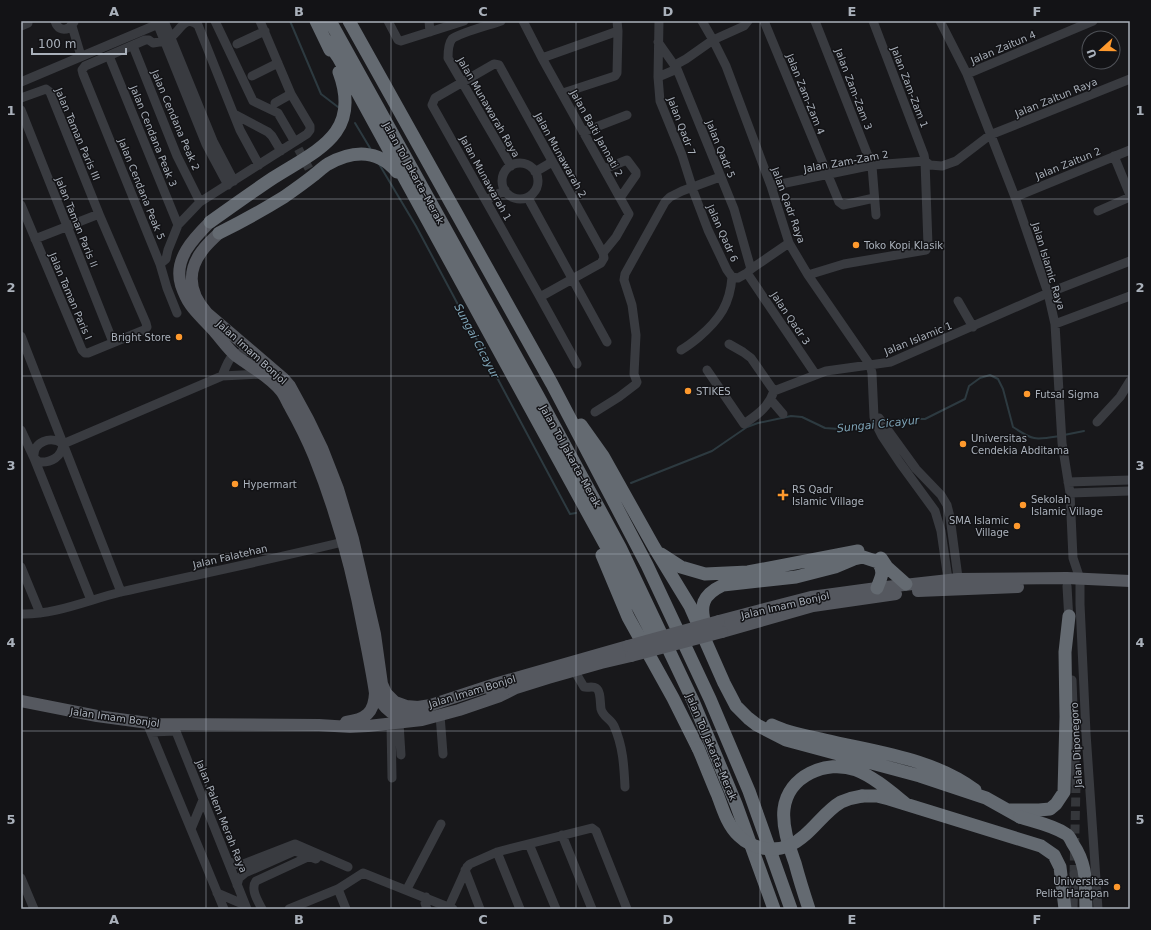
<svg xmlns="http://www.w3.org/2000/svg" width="1151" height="930" font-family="'DejaVu Sans',sans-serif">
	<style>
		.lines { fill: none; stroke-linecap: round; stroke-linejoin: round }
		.stream { stroke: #2d3a40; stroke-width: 2 }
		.minor-tunnel { stroke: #35373b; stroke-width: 9; stroke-dasharray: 9 4.5; stroke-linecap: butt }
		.minor { stroke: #393b40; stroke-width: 9 }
		.major { stroke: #55585f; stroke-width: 12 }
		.highway { stroke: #646a71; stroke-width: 13 }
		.major-bridge { stroke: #55585f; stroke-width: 12 }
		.highway-bridge { stroke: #646a71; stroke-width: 13 }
		.grid { fill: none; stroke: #aab1bb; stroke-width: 1; stroke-opacity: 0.55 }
		.poi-dot { fill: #fe992d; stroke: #131316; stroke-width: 1.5 }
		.labels { text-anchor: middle; stroke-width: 3; stroke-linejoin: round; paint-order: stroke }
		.street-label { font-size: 10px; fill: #aab1bb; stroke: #131316 }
		.poi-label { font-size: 10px; fill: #aab1bb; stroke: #131316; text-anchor: start }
		.water-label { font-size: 11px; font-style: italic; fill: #7fa5b8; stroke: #131316 }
		.neatline { fill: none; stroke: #aab1bb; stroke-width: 1.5 }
		.grid-label { font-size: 13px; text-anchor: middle; font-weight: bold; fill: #aab1bb }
	</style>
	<rect width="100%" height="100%" fill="#18181b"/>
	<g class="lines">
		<path class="stream" d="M 290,21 L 321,94 L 338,107
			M 355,123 L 370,148
			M 379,164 L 416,226 L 570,514 L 576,513
			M 886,422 L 904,419 L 925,419 L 965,399 L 969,386 L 980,378 L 990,375 L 998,379 L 1003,389 L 1013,427 C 1034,441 1035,440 1060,436
			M 1064,435 L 1084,431
			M 631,483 L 712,451 L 747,427 L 758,423 L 791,416 L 802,417 L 825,428 L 839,429 L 874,423"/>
		<path class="minor-tunnel" d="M 292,137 L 315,180
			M 1074,874 L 1076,785"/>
		<path class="minor" d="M 55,21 C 57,28 62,31 69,28 L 74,22
			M 164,21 L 213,141 L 234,181
			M 215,21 L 253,101 L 278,113 L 292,137
			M 388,21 L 398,40 L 401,41 L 464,21
			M 429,21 L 430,32
			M 501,21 C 490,25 459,33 452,39 C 448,44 448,52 448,58 L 511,166
			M 523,21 L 542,58 L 629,214 L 616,237 L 603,253
			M 659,21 L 658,77 L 660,101 L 682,155 L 694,193 L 708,230 L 727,270 L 732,277 L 738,278 L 747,273 L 751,269 L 789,243
			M 702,21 L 713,40 L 726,66 L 771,186 L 789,243 L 808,275 L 870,365 L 872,373 L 874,417 L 877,426 L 882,436 L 900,463 L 935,511 L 941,531 L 949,586
			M 764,21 L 839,202 L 843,205 L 874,198
			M 815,21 L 872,166 L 876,215
			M 940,21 L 967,74 L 1015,197 L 1048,293 L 1055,324 L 1062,443 L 1070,493 L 1073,558 L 1080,579 L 1080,604 L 1086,733 L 1098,909
			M 158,25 L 206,144 L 228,185
			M 21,26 L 28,23 L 27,21
			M 72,26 L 81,56
			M 171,37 C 180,31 185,14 198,25 L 240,130 L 259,165
			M 165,41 L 153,43 L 149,40 L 145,40 L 85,66 L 82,70 L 83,74 L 160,264 L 167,288 L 177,313
			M 658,42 L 677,69 L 734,209 L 751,269
			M 237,44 L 265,31
			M 133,46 L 177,156 L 200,202
			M 109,56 L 178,225
			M 542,58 L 618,31
			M 494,64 L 499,65 L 603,253 L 604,258 L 601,263 L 540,297 L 432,105 L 435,98 Z
			M 675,65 L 686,59 L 713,40 L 744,26 L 748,21
			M 967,74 L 1093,21
			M 252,76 L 278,63
			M 658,77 L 677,69
			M 21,82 L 163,22
			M 563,93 L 615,76 L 617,73 L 618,31 L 617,21
			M 21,98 L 46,89 L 50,92 L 99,214 L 146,323 L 147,327 L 144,330 L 88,353 L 85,353 L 82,350 L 21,205
			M 275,103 L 291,94
			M 21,110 L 113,342
			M 234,114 L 268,132 L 272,136 L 281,151
			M 583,132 L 627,115
			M 1114,156 L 1130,195
			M502 181a18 18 0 1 1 36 0a18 18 0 1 1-36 0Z
			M 604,169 L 627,160 L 636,172 L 636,175 L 620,198
			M 535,172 L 552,162
			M 771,186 L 873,165 L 925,161 L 924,155 L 873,21
			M 1015,197 L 1130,150
			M 528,198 L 607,342
			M 487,200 L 505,190
			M 1098,211 L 1130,197
			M 35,239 L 99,214
			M 160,264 L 166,259 L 168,250 L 178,225 L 200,202 L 307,134 L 310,130 L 310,126 L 291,94 L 260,21
			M 747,273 L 816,375
			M 808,275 L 844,264 L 926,250 L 928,245 L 925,161 L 930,165 L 942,166 L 956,161 L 990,135 L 1130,79
			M 540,297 L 577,364
			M 958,301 L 973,327
			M 1055,324 L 1130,296
			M 21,336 L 121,592
			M 729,344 L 743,352 L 751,358 L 774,391 L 826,371 L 891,362 L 1048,293 L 1130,261
			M 681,350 C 688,346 693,342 699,337 C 720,319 730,304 732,277
			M 707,370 L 744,424 C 758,414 768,408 774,391
			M 222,376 C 231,354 229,356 251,350
			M 771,400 L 783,414
			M 595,412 L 619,397 L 636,384 L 637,382 L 634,374 L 636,335 L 632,305 L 624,280 L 625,274 L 665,202 L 670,197 L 682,191 L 720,177
			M 879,418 L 916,469 L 941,495 L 947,505 L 950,517 L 959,585
			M 1097,422 L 1120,397 L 1130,381
			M 21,430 L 34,458 L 39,462 C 51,463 62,457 63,444
			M 63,444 L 222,376 L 263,374
			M 63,444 C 51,435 32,442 34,458 L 91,600
			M 1068,482 L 1130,480
			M 1070,493 L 1130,491
			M 21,567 L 40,613
			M 1067,586 L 1069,621
			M 21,614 C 55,615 88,600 121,592 C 195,575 269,560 343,542
			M 574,670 L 584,687 C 587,688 593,686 596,688 C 601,691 600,703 601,709 C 603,717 611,719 614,726 C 623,746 624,766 625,787
			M 1072,680 L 1076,785
			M 440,715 L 443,754
			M 147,723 L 224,909
			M 399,723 L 401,755
			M 173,724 L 247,909
			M 391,724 L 392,778
			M 151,732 L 176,731
			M 191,829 L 203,800
			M 562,835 L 592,909
			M 529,844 L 556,909
			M 228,861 L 234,864 L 241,865 L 295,844 L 348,867
			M 465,870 L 480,909
			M 21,878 L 34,909
			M 237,885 L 239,878 L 245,873 L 295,851 L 316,859
			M 338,889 L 346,909
			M 407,889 L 441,824
			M 217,893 L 245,905
			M 426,897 L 425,903 L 427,909
			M 262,909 C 258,901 250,889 256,881 L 310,856 L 311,854
			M 289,909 L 338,889 L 363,873 L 453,909
			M 448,909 L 467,867 L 470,864 L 497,852
			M 520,909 L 497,852 L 592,828 L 596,831 L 627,909
			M 1073,909 L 1074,874"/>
		<path class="major" d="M 210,222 C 194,238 173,259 181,285 C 189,309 198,313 214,331 C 221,339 228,349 236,356 C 251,367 269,376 281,391 C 285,396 287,402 290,407 C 299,423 307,439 314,456 C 337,513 353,573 364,633 C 368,653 372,673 375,693 C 389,717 397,719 424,712
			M 219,233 C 213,239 207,244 202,251 C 186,272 190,294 207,313 L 283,378 L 290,386 L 308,419 L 322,448 L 338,489 L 353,539 L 375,634 L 382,684 L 386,693 L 395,702 L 406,706 L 418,707 L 431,705 L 498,683 L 628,646
			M 918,591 L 1018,587
			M 719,621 L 811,597 L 877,588 L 958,579 L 1067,578 L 1130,581
			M 722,632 L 813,606 L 896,594
			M 492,692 L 499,690 L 516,688
			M 21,701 L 97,716 L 156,724 L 319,725 L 350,727 L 368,726 L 422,720 L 459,710 L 500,696 L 516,688 L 548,678 L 601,663 L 631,656
			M 346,722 C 366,719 374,713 375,693"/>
		<path class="highway" d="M 316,21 L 330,50
			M 330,21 L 538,396 L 620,547 L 693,701 L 736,804 L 774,909
			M 349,21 L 552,384 L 647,565 L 710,699 L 749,791 L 791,909
			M 327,41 L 338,57 L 607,548 L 658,645
			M 210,222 C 231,207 252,192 273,178 C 317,150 362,134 339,72
			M 219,233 C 241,222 263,210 284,197 C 294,190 304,183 314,175 C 318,172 323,167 328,164 C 353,150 378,149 397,172
			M 581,425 L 603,456 L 654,547 L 690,606 L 724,683 L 736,706 L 748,718 L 757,725 L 786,740 L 920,776 L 986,798 L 1020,817
			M 661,554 L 681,567 L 705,574 L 748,572 L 858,551
			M 602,555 L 628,617 L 673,698 L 698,748
			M 881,558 L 887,567 L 906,584
			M 706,627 C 699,606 702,595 723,585 L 796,577 L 835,567 L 854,559 L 863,557 L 878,562 C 885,573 881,577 877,588
			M 772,725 C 788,733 807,736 825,740 C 875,752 932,758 975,790
			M 862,796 L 877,796 L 889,799 L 1041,846 L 1054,855 L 1060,867 L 1065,909
			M 1010,810 L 1039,810 L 1050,809 L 1056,804 L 1064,792 L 1066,717 L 1065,652 L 1069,616
			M 809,909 C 804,894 799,878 795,863 C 789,846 782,827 784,809 C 788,776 826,759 856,770 C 874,777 891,792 906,804"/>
		<path class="major-bridge" d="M 628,646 L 719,621
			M 631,656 L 722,632"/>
		<path class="highway-bridge" d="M 698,748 C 705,764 711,780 718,796 C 723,810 728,826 739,836 C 747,844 758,848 769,849 C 783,850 795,844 805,835 C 817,825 827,810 841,802 C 848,799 855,797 862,796
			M 1020,817 C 1035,822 1053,825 1066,834 C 1070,836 1071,841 1073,844 C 1088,866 1085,884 1086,909"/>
	</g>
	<path class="grid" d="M 206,21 L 206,909M 391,21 L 391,909M 576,21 L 576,909M 760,21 L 760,909M 944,21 L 944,909M 21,199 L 1130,199M 21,376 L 1130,376M 21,554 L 1130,554M 21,731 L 1130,731"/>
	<g class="poi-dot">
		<circle cx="856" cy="245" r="4"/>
		<circle cx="179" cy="337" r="4"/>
		<circle cx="688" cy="391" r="4"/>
		<circle cx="1027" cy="394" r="4"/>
		<circle cx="963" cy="444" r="4"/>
		<circle cx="235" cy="484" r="4"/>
		<path d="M781 489h4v4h4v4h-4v4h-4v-4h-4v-4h4z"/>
		<circle cx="1023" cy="505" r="4"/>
		<circle cx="1017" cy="526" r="4"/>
		<circle cx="1117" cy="887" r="4"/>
	</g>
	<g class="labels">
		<g class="street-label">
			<text transform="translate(1003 47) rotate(-23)" y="4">Jalan Zaitun 4</text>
			<text transform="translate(910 87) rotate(69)" y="4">Jalan Zam-Zam 1</text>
			<text transform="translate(854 89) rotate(69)" y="4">Jalan Zam-Zam 3</text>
			<text transform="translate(806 94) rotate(68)" y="4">Jalan Zam-Zam 4</text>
			<text transform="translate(1056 97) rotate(-22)" y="4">Jalan Zaitun Raya</text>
			<text transform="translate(489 107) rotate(60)" y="4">Jalan Munawarah Raya</text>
			<text transform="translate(176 120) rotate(67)" y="4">Jalan Cendana Peak 2</text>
			<text transform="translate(682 126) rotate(69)" y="4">Jalan Qadr 7</text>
			<text transform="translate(597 133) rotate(61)" y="4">Jalan Baiti Jannati 2</text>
			<text transform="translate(78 134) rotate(67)" y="4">Jalan Taman Paris III</text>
			<text transform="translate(154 136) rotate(68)" y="4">Jalan Cendana Peak 3</text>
			<text transform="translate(721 149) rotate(68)" y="4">Jalan Qadr 5</text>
			<text transform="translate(561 155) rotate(61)" y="4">Jalan Munawarah 2</text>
			<text transform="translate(846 161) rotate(-10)" y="4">Jalan Zam-Zam 2</text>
			<text transform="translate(1068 163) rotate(-22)" y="4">Jalan Zaitun 2</text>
			<text transform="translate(414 173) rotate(61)" y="4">Jalan Tol Jakarta–Merak</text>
			<text transform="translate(486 178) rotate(61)" y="4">Jalan Munawarah 1</text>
			<text transform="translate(142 189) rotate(68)" y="4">Jalan Cendana Peak 5</text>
			<text transform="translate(789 205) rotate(70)" y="4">Jalan Qadr Raya</text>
			<text transform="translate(77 222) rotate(68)" y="4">Jalan Taman Paris II</text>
			<text transform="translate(723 233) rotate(66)" y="4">Jalan Qadr 6</text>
			<text transform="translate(1049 266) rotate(73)" y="4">Jalan Islamic Raya</text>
			<text transform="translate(71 296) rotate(67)" y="4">Jalan Taman Paris I</text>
			<text transform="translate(791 318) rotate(56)" y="4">Jalan Qadr 3</text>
			<text transform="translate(918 338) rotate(-22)" y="4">Jalan Islamic 1</text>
			<text transform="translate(252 352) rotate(42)" y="4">Jalan Imam Bonjol</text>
			<text transform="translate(571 456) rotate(61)" y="4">Jalan Tol Jakarta–Merak</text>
			<text transform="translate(230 556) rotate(-13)" y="4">Jalan Falatehan</text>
			<text transform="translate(785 605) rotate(-13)" y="4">Jalan Imam Bonjol</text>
			<text transform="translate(472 691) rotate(-17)" y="4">Jalan Imam Bonjol</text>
			<text transform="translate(115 717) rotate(8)" y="4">Jalan Imam Bonjol</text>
			<text transform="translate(1076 745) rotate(-93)" y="4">Jalan Diponegoro</text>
			<text transform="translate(712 747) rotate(67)" y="4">Jalan Tol Jakarta–Merak</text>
			<text transform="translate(222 816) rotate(68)" y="4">Jalan Palem Merah Raya</text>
		</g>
		<g class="poi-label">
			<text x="864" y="249">Toko Kopi Klasik</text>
			<text x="171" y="341" text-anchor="end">Bright Store</text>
			<text x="696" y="395">STIKES</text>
			<text x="1035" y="398">Futsal Sigma</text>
			<text x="971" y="442">Universitas<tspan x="971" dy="12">Cendekia Abditama</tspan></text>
			<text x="243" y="488">Hypermart</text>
			<text x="792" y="493">RS Qadr<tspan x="792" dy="12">Islamic Village</tspan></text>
			<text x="1031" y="503">Sekolah<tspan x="1031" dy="12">Islamic Village</tspan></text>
			<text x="1009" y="524" text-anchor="end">SMA Islamic<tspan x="1009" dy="12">Village</tspan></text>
			<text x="1109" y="885" text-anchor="end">Universitas<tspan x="1109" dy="12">Pelita Harapan</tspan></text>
		</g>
		<g class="water-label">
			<text transform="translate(477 341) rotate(62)" y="4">Sungai Cicayur</text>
			<text transform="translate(878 424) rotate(-6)" y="4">Sungai Cicayur</text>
		</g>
	</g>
	<rect width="1151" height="930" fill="none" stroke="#131316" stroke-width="44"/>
	<g transform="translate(1101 50) rotate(249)"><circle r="19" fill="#131316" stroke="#4f5258"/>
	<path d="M0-3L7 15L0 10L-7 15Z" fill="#fe992d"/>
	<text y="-6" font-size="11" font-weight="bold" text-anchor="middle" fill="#aab1bb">U</text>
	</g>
	<path d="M32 48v6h94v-6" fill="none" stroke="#aab1bb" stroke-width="2"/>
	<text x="38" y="48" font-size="12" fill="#aab1bb" stroke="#131316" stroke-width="3" paint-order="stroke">100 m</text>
	<rect x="22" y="22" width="1107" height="886" class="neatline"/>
	<g class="grid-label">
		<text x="114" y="16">A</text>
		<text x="299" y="16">B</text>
		<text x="483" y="16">C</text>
		<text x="668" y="16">D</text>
		<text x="852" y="16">E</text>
		<text x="1037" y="16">F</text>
		<text x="11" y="115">1</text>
		<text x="1140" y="115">1</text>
		<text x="11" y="292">2</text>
		<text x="1140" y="292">2</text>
		<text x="11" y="470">3</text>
		<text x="1140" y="470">3</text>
		<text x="11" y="647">4</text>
		<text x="1140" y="647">4</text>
		<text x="11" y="824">5</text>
		<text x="1140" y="824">5</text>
		<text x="114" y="924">A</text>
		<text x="299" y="924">B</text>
		<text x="483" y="924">C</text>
		<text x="668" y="924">D</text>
		<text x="852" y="924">E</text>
		<text x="1037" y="924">F</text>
	</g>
</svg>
